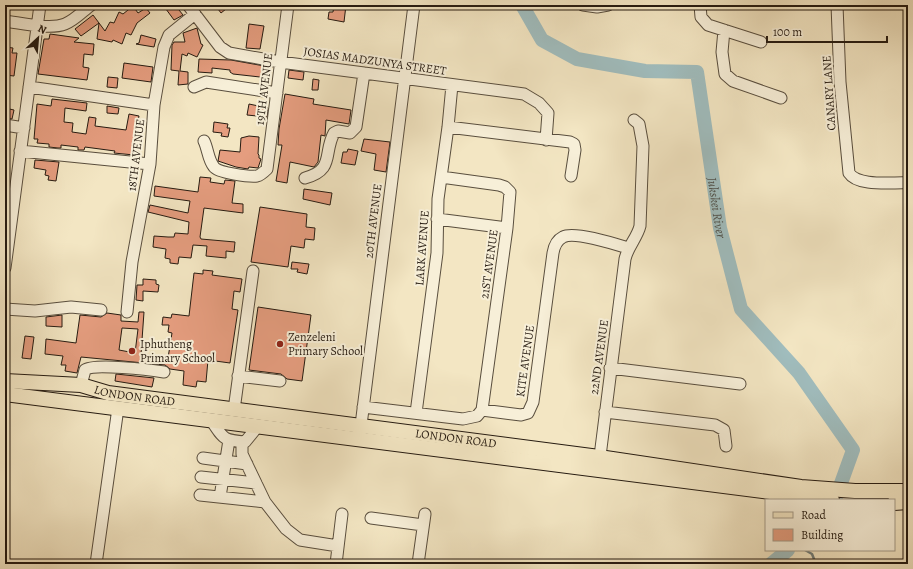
<svg xmlns="http://www.w3.org/2000/svg" width="913" height="569" font-family="Alegreya,serif">
	<style>
		.lines { fill: none; stroke-linecap: round; stroke-linejoin: round }
		.stream { stroke: #6f7c79; stroke-width: 2.5 }
		.river { stroke: #a0bdbe; stroke-width: 14 }
		.building { fill: #e59d7f; stroke: #261b11; fill-rule: evenodd }
		.minor-casing { stroke: #594e3e; stroke-width: 13 }
		.major-casing { stroke: #261b11; stroke-width: 16 }
		.minor { stroke: #f7efd8; stroke-width: 11 }
		.major { stroke: #f3e6c3; stroke-width: 14 }
		.poi-dot { fill: #8f2418; stroke: #f7efd8; stroke-width: 1.5 }
		.labels { text-anchor: middle; stroke-width: 4; stroke-linejoin: round; paint-order: stroke }
		.street-label { font-size: 12px; fill: #261b11; stroke: #f7efd8 }
		.poi-label { font-size: 12px; fill: #261b11; stroke: #f7efd8; text-anchor: start }
		.water-label { font-size: 13px; font-style: italic; fill: #51544e; stroke: #f7efd8 }
	</style>
	<rect width="100%" height="100%" fill="#f3e6c3"/>
	<filter id="stains"><feTurbulence type="fractalNoise" baseFrequency=".005" numOctaves="4"/><feColorMatrix values="0 0 0 0 .2 0 0 0 0 .09 0 0 0 0 .02 0 0 0 .5 -.17"/></filter>
	<radialGradient id="worn" r=".72"><stop offset=".6" stop-color="#630" stop-opacity="0"/><stop offset="1" stop-color="#630" stop-opacity=".3"/></radialGradient>
	<g class="lines">
		<path class="stream" d="M 805,550 L 812,554 L 816,564"/>
		<g class="river">
			<path id="s1" d="M 522,5 L 542,40 L 577,59 L 645,71 L 697,72 L 720,228 L 741,309 L 799,373 L 853,450 L 835,500"/>
			<path d="M 771,564 L 788,550"/>
		</g>
	</g>
	<path class="building" d="M 163,5 L 175,5 L 183,15 L 174,20 Z
		M 215,5 L 231,5 L 221,13 Z
		M 334,5 L 346,5 L 344,22 L 328,19 L 329,12 L 333,12 Z
		M 133,6 L 138,13 L 146,8 L 150,13 L 137,23 L 131,35 L 126,33 L 122,44 L 113,40 L 112,42 L 97,39 L 99,23 L 81,36 L 75,29 L 93,15 L 105,31 L 110,22 L 114,23 L 119,12 L 123,14 Z
		M 249,24 L 264,26 L 260,49 L 246,48 Z
		M 197,28 L 201,44 L 203,45 L 197,57 L 188,53 L 187,56 L 182,54 L 180,71 L 188,72 L 188,84 L 178,85 L 179,71 L 171,70 L 172,45 L 174,42 L 185,42 L 183,33 Z
		M 50,34 L 79,38 L 74,42 L 94,44 L 93,55 L 84,54 L 83,67 L 89,68 L 87,80 L 38,74 L 44,39 L 49,39 Z
		M 141,35 L 156,39 L 154,47 L 136,44 L 139,43 Z
		M 5,47 L 13,48 L 12,53 L 17,53 L 14,76 L 5,75 Z
		M 199,59 L 231,60 L 270,67 L 269,78 L 233,74 L 230,72 L 230,70 L 212,68 L 212,73 L 198,72 Z
		M 124,63 L 153,67 L 151,82 L 122,78 Z
		M 289,70 L 304,72 L 303,80 L 288,78 Z
		M 108,77 L 118,78 L 117,88 L 107,87 Z
		M 313,79 L 319,80 L 318,90 L 312,90 Z
		M 285,94 L 314,99 L 313,104 L 351,110 L 349,124 L 326,120 L 325,136 L 321,135 L 318,162 L 314,167 L 290,162 L 287,183 L 276,181 L 282,145 L 278,145 L 279,129 Z
		M 52,99 L 87,103 L 86,111 L 65,108 L 64,122 L 73,123 L 72,132 L 86,134 L 89,117 L 96,118 L 95,126 L 126,130 L 129,114 L 139,116 L 136,130 L 143,131 L 139,154 L 134,153 L 134,155 L 114,153 L 115,151 L 85,147 L 84,150 L 78,150 L 78,147 L 61,145 L 61,148 L 58,148 L 49,147 L 49,144 L 37,143 L 38,139 L 34,139 L 37,104 L 51,106 Z
		M 249,104 L 268,108 L 267,117 L 247,115 Z
		M 107,106 L 119,108 L 118,114 L 107,113 Z
		M 5,108 L 14,110 L 12,119 L 5,118 Z
		M 214,122 L 228,124 L 227,128 L 230,128 L 228,137 L 221,136 L 222,133 L 213,132 Z
		M 249,136 L 259,137 L 258,154 L 259,155 L 259,158 L 261,159 L 258,168 L 249,167 L 248,169 L 236,167 L 218,161 L 220,150 L 240,152 L 241,138 Z
		M 364,139 L 390,142 L 386,172 L 374,170 L 376,154 L 361,151 Z
		M 348,149 L 358,151 L 355,165 L 341,163 L 343,152 L 347,152 Z
		M 35,160 L 59,162 L 56,181 L 48,180 L 49,176 L 45,175 L 46,170 L 34,168 Z
		M 200,177 L 211,178 L 210,182 L 224,184 L 225,180 L 235,181 L 232,203 L 243,204 L 243,213 L 204,208 L 200,237 L 201,239 L 235,242 L 234,252 L 226,251 L 226,258 L 206,256 L 207,246 L 193,245 L 191,258 L 179,257 L 178,264 L 170,263 L 170,259 L 165,258 L 166,249 L 153,247 L 154,236 L 168,237 L 174,237 L 175,233 L 188,234 L 189,222 L 148,212 L 150,205 L 188,213 L 190,201 L 154,196 L 155,186 L 198,192 Z
		M 304,189 L 332,193 L 330,205 L 303,199 Z
		M 260,207 L 307,214 L 306,227 L 315,228 L 314,240 L 305,239 L 304,248 L 291,246 L 288,267 L 251,262 Z
		M 292,262 L 309,264 L 307,274 L 297,272 L 298,269 L 291,269 Z
		M 203,270 L 213,271 L 212,275 L 242,279 L 240,292 L 234,291 L 232,309 L 238,310 L 230,363 L 208,360 L 206,382 L 197,381 L 196,387 L 183,385 L 184,371 L 170,369 L 165,365 L 81,357 L 77,373 L 65,371 L 66,365 L 61,365 L 63,356 L 45,354 L 46,339 L 76,343 L 80,315 L 101,317 L 107,313 L 121,315 L 121,321 L 138,322 L 139,312 L 144,312 L 141,354 L 168,358 L 172,333 L 168,332 L 169,325 L 162,325 L 163,317 L 171,318 L 172,314 L 189,316 L 194,273 L 203,274 ZM 122,328 L 138,329 L 135,353 L 119,350 Z
		M 143,279 L 156,280 L 156,284 L 159,285 L 158,292 L 143,291 L 143,301 L 136,300 L 137,285 L 143,285 Z
		M 258,307 L 311,315 L 302,381 L 287,379 L 281,374 L 249,370 Z
		M 62,315 L 62,327 L 46,326 L 46,317 Z
		M 25,336 L 34,337 L 31,359 L 22,358 Z
		M 116,374 L 154,378 L 152,387 L 115,381 Z"/>
	<g class="lines">
		<g class="minor-casing">
			<path id="minor" d="M 188,5 L 220,47 L 229,53 L 280,62 L 524,94 L 539,103 L 548,113 L 546,140
				M 583,5 L 597,7 L 608,5
				M 700,5 L 701,17 L 708,25 L 761,42
				M 837,5 L 840,82 L 849,173 C 858,187 893,182 908,183
				M 5,21 C 21,23 50,30 65,24 C 75,20 83,11 91,5
				M 724,30 L 722,52 L 725,74 L 733,81 L 781,98
				M 29,87 L 154,105
				M 194,87 L 206,82 L 277,93
				M 5,125 L 24,128
				M 448,127 L 570,142 L 574,144 L 575,150 L 571,176
				M 204,141 C 208,149 208,160 214,167 C 218,173 250,177 257,176 C 261,175 264,172 267,169 L 288,5
				M 20,151 L 150,164
				M 441,177 L 499,185 L 505,187 L 510,192 L 507,228 L 482,410
				M 305,178 C 335,170 323,153 334,133 L 338,131 L 350,133 L 356,127 L 364,73
				M 437,219 L 507,228
				M 5,268 L 40,5
				M 5,309 L 35,311 L 71,307 L 101,310
				M 127,312 L 132,262 L 150,164 L 154,105 L 164,47 L 169,35 L 195,14
				M 610,368 L 740,384
				M 238,376 L 280,381
				M 81,385 L 85,370 C 93,363 151,370 164,372
				M 363,407 L 463,419 L 477,416 L 482,410 L 521,415 L 528,413 L 533,402 L 553,253 C 554,247 557,240 563,237 C 574,231 615,244 628,248
				M 234,410 L 253,271
				M 605,412 L 715,425 L 724,430 L 726,446
				M 416,413 L 437,253 L 438,199 L 448,127 L 452,85
				M 211,420 C 224,439 222,440 245,442 L 258,426
				M 360,433 L 414,5
				M 242,442 L 242,454 L 265,502 L 286,529 L 300,540 L 338,546
				M 203,458 L 247,464
				M 599,464 L 625,259 C 628,246 637,238 640,226 L 643,146 L 639,124 L 634,120
				M 201,477 L 256,483
				M 200,495 L 265,502
				M 220,497 L 229,440
				M 371,518 L 423,525
				M 96,564 L 118,408
				M 336,564 L 342,514
				M 418,564 L 425,514"/>
		</g>
		<g class="major-casing">
			<g id="major">
				<path id="s2" d="M 5,381 L 81,385 L 108,393 L 599,457 L 801,487 L 855,491 L 908,491"/>
				<path d="M 5,394 L 832,500"/>
				<path d="M 894,503 L 908,502"/>
			</g>
		</g>
		<use href="#minor" class="minor"/>
		<use href="#major" class="major"/>
	</g>
	<g class="poi-dot">
		<circle cx="280" cy="344" r="4"/>
		<circle cx="132" cy="351" r="4"/>
	</g>
	<g class="labels">
		<g class="street-label">
			<text transform="translate(375 61) rotate(8)" y="4">JOSIAS MADZUNYA STREET</text>
			<text transform="translate(264 89) rotate(-83)" y="4">19TH AVENUE</text>
			<text transform="translate(829 93) rotate(-94)" y="4">CANARY LANE</text>
			<text transform="translate(136 155) rotate(-83)" y="4">18TH AVENUE</text>
			<text transform="translate(373 221) rotate(-83)" y="4">20TH AVENUE</text>
			<text transform="translate(422 248) rotate(-86)" y="4">LARK AVENUE</text>
			<text transform="translate(489 264) rotate(-82)" y="4">21ST AVENUE</text>
			<text transform="translate(599 357) rotate(-82)" y="4">22ND AVENUE</text>
			<text transform="translate(525 361) rotate(-82)" y="4">KITE AVENUE</text>
			<text dy="4" stroke="none"><textPath href="#s2" startOffset="131">LONDON ROAD</textPath></text>
			<text dy="4" stroke="none"><textPath href="#s2" startOffset="455">LONDON ROAD</textPath></text>
		</g>
		<g class="poi-label">
			<text x="288" y="341">Zenzeleni<tspan x="288" dy="14">Primary School</tspan></text>
			<text x="140" y="348">Iphutheng<tspan x="140" dy="14">Primary School</tspan></text>
		</g>
		<g class="water-label">
			<text dy="5" stroke="none"><textPath href="#s1" startOffset="338">Jukskei River</textPath></text>
		</g>
	</g>
	<rect width="913" height="569" fill="none" stroke="#f3e6c3" stroke-width="20"/>
	<rect x="6" y="6" width="901" height="557" fill="none" stroke="#261b11" stroke-width="2"/>
	<rect x="10" y="10" width="893" height="549" fill="none" stroke="#261b11"/>
	<rect x="765" y="499" width="130" height="52" fill="#f7efd8" stroke="#a39a88"/>
	<rect x="773" y="512" width="20" height="6" fill="#f3e6c3" stroke="#a39a88"/>
	<text x="801" y="519" font-size="12" fill="#261b11">Road</text>
	<rect x="773" y="529" width="20" height="12" fill="#e59d7f" stroke="#a39a88"/>
	<text x="801" y="539" font-size="12" fill="#261b11">Building</text>
	<g transform="translate(38 38) rotate(26)" stroke="#f7efd8" stroke-width="3" paint-order="stroke">
	<path d="M0-3L7 15L0 10L-7 15Z" fill="#261b11"/>
	<text y="-6" font-size="11" font-weight="bold" text-anchor="middle" fill="#261b11">N</text>
	</g>
	<path d="M767 36v6h120v-6" fill="none" stroke="#261b11" stroke-width="2"/>
	<text x="773" y="36" font-size="12" fill="#261b11" stroke="#f7efd8" stroke-width="3" paint-order="stroke">100 m</text>
	<rect width="100%" height="100%" filter="url(#stains)"/>
	<rect width="100%" height="100%" fill="url(#worn)"/>
</svg>
